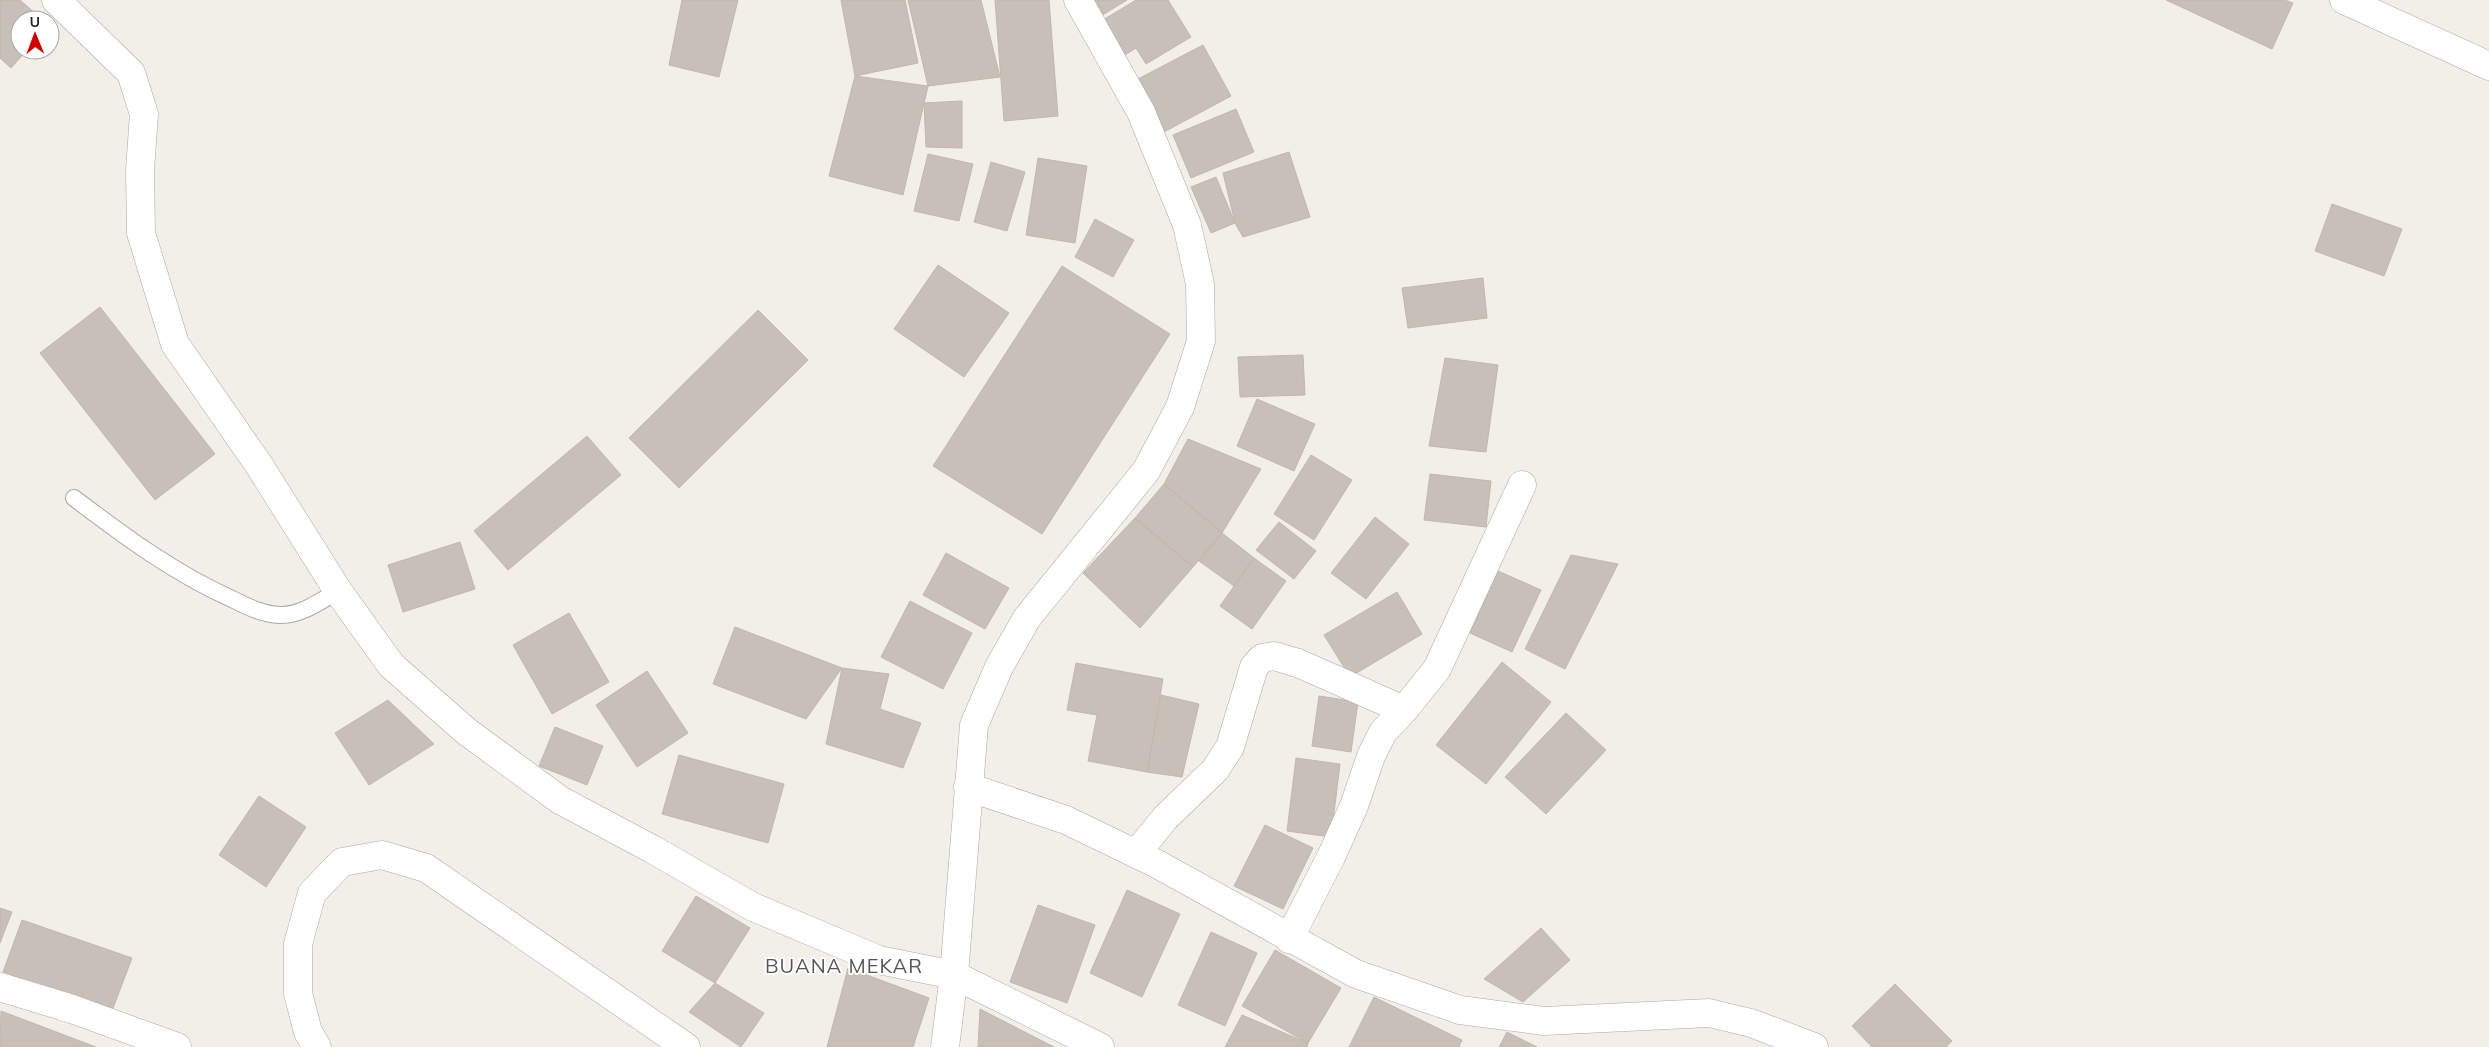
<svg xmlns="http://www.w3.org/2000/svg" width="2489" height="1047" font-family="Mulish,sans-serif">
	<style>
		.building { fill: #c7bfb8; stroke: #c4b6ab }
		.lines { fill: none; stroke-linecap: round; stroke-linejoin: round }
		.service-casing { stroke: #a9a9a9; stroke-width: 18 }
		.minor-casing { stroke: #a9a9a9; stroke-width: 29 }
		.tertiary-casing { stroke: #a9a9a9; stroke-width: 29 }
		.service { stroke: #fff; stroke-width: 16 }
		.minor { stroke: #fff; stroke-width: 28 }
		.tertiary { stroke: #fff; stroke-width: 28 }
		.labels { text-anchor: middle; stroke-width: 4; stroke-linejoin: round; paint-order: stroke }
		.quarter-label { font-size: 20px; letter-spacing: 1px; fill: #555; stroke: #fff }
	</style>
	<rect width="100%" height="100%" fill="#f2efe9"/>
	<path class="building" d="M 0,0 L 20,0 L 43,20 L 20,20 L 20,50 L 27,50 L 11,68 L 0,58 Z
		M 682,0 L 738,0 L 719,77 L 669,65 Z
		M 841,0 L 905,0 L 918,63 L 855,76 Z
		M 908,0 L 981,0 L 1000,77 L 928,86 Z
		M 995,0 L 1049,0 L 1058,116 L 1004,121 Z
		M 1091,0 L 1127,0 L 1101,16 Z
		M 1136,0 L 1168,0 L 1191,37 L 1146,64 L 1136,48 L 1125,55 L 1103,20 Z
		M 2166,0 L 2285,0 L 2293,3 L 2272,49 Z
		M 1203,45 L 1231,96 L 1164,132 L 1136,80 Z
		M 855,76 L 928,86 L 903,195 L 829,176 Z
		M 962,101 L 962,148 L 926,147 L 924,103 Z
		M 1236,109 L 1254,152 L 1191,178 L 1173,135 Z
		M 1289,152 L 1310,217 L 1243,237 L 1235,223 L 1223,173 Z
		M 928,154 L 973,164 L 959,221 L 914,211 Z
		M 1038,158 L 1087,166 L 1075,243 L 1026,235 Z
		M 991,162 L 1025,172 L 1007,231 L 974,222 Z
		M 1216,177 L 1235,223 L 1211,233 L 1191,187 Z
		M 2332,204 L 2402,229 L 2384,276 L 2315,251 Z
		M 1095,219 L 1134,240 L 1113,277 L 1075,257 Z
		M 938,265 L 1009,313 L 964,377 L 894,329 Z
		M 1062,266 L 1170,334 L 1042,534 L 933,466 Z
		M 1483,278 L 1487,318 L 1408,328 L 1402,288 Z
		M 100,307 L 215,454 L 155,500 L 40,353 Z
		M 758,310 L 808,360 L 679,488 L 629,438 Z
		M 1303,355 L 1305,395 L 1240,397 L 1238,357 Z
		M 1445,358 L 1498,365 L 1486,452 L 1429,446 Z
		M 1257,399 L 1315,424 L 1294,471 L 1237,446 Z
		M 587,436 L 621,475 L 508,570 L 474,531 Z
		M 1188,439 L 1261,469 L 1222,533 L 1164,484 Z
		M 1311,455 L 1352,480 L 1314,540 L 1274,514 Z
		M 1430,474 L 1491,481 L 1486,527 L 1424,520 Z
		M 1164,484 L 1222,533 L 1193,567 L 1135,518 Z
		M 1375,517 L 1409,544 L 1366,599 L 1331,573 Z
		M 1135,518 L 1193,567 L 1140,628 L 1083,573 Z
		M 1279,522 L 1316,551 L 1294,579 L 1256,550 Z
		M 1222,533 L 1254,558 L 1234,586 L 1199,561 Z
		M 460,542 L 475,589 L 403,612 L 388,565 Z
		M 946,553 L 1009,588 L 985,629 L 923,595 Z
		M 1571,555 L 1618,564 L 1565,669 L 1525,649 Z
		M 1254,558 L 1286,581 L 1252,629 L 1220,606 Z
		M 1498,571 L 1541,590 L 1512,652 L 1470,633 Z
		M 1397,592 L 1422,634 L 1350,677 L 1324,635 Z
		M 910,601 L 972,633 L 943,689 L 881,657 Z
		M 569,613 L 609,682 L 552,714 L 513,645 Z
		M 735,627 L 842,668 L 806,719 L 713,684 Z
		M 1502,662 L 1551,702 L 1486,784 L 1436,745 Z
		M 1076,663 L 1163,679 L 1147,772 L 1088,761 L 1097,715 L 1067,710 Z
		M 842,668 L 889,674 L 880,709 L 921,723 L 903,768 L 826,744 Z
		M 647,671 L 688,733 L 637,767 L 596,705 Z
		M 1161,695 L 1199,704 L 1182,777 L 1147,772 Z
		M 1319,696 L 1358,702 L 1351,752 L 1312,746 Z
		M 388,700 L 434,744 L 369,785 L 335,733 Z
		M 1566,713 L 1606,750 L 1546,814 L 1505,777 Z
		M 555,727 L 603,746 L 587,785 L 539,766 Z
		M 679,755 L 784,784 L 768,843 L 662,814 Z
		M 1296,758 L 1340,764 L 1331,837 L 1287,831 Z
		M 259,796 L 306,827 L 266,887 L 219,855 Z
		M 1265,825 L 1313,848 L 1283,909 L 1234,886 Z
		M 1127,890 L 1180,914 L 1142,997 L 1090,973 Z
		M 696,896 L 750,928 L 715,983 L 662,951 Z
		M 1038,905 L 1095,925 L 1067,1003 L 1010,982 Z
		M 0,908 L 12,912 L 0,943 Z
		M 22,920 L 132,958 L 112,1011 L 3,972 Z
		M 1541,928 L 1570,960 L 1523,1002 L 1484,979 Z
		M 1211,932 L 1257,953 L 1225,1026 L 1178,1005 Z
		M 1275,950 L 1341,988 L 1308,1043 L 1242,1006 Z
		M 848,968 L 929,998 L 913,1047 L 827,1047 Z
		M 715,983 L 764,1013 L 741,1047 L 689,1012 Z
		M 1895,984 L 1952,1041 L 1946,1047 L 1872,1047 L 1852,1026 Z
		M 1374,997 L 1462,1040 L 1459,1047 L 1349,1047 Z
		M 980,1009 L 1054,1047 L 978,1047 Z
		M 1,1011 L 96,1047 L 0,1047 Z
		M 1242,1015 L 1308,1043 L 1307,1047 L 1225,1047 Z
		M 1507,1032 L 1537,1047 L 1499,1047 Z"/>
	<g class="lines">
		<g class="service-casing">
			<path id="service" d="M 74,498 C 124,536 174,573 232,599 C 248,607 264,615 282,615 C 302,615 322,600 338,591"/>
		</g>
		<g class="minor-casing">
			<path id="minor" d="M 56,0 L 131,73 L 144,114 L 140,170 L 141,233 L 175,344 L 259,465 L 338,591 L 391,665 L 466,731 L 560,800 L 652,849 L 753,907 L 879,960 L 954,975 L 1100,1047
				M 2344,0 L 2489,66
				M 968,787 L 1066,820 L 1157,864 L 1356,974 L 1460,1010 L 1544,1021 L 1709,1013 L 1751,1023 L 1814,1047
				M 1136,854 L 1165,818 L 1215,770 L 1230,747 L 1254,667 L 1262,658 L 1274,656 L 1298,663 L 1404,710
				M 1289,939 L 1331,857 L 1354,806 L 1371,756 L 1383,732 L 1404,710 L 1437,669 L 1522,485
				M 0,987 L 72,1009 L 177,1047"/>
		</g>
		<g class="tertiary-casing">
			<path id="tertiary" d="M 317,1047 L 308,1032 L 298,993 L 298,944 L 312,893 L 342,862 L 382,855 L 426,868 L 686,1047
				M 945,1047 L 954,975 L 974,725 L 999,667 L 1027,618 L 1146,471 L 1180,407 L 1201,341 L 1200,284 L 1187,225 L 1141,112 L 1078,0"/>
		</g>
		<use href="#service" class="service"/>
		<use href="#minor" class="minor"/>
		<use href="#tertiary" class="tertiary"/>
	</g>
	<g class="labels">
		<g class="quarter-label">
			<text x="844" y="973">BUANA MEKAR</text>
		</g>
	</g>
	<g transform="translate(35 35) rotate(359)"><circle r="24" fill="#ffffff" stroke="#a7a7a7"/>
	<path d="M0-4L9 19L0 12L-9 19Z" fill="#d40000"/>
	<text y="-8" font-size="14" font-weight="bold" text-anchor="middle" fill="#222222">U</text>
	</g>
</svg>
